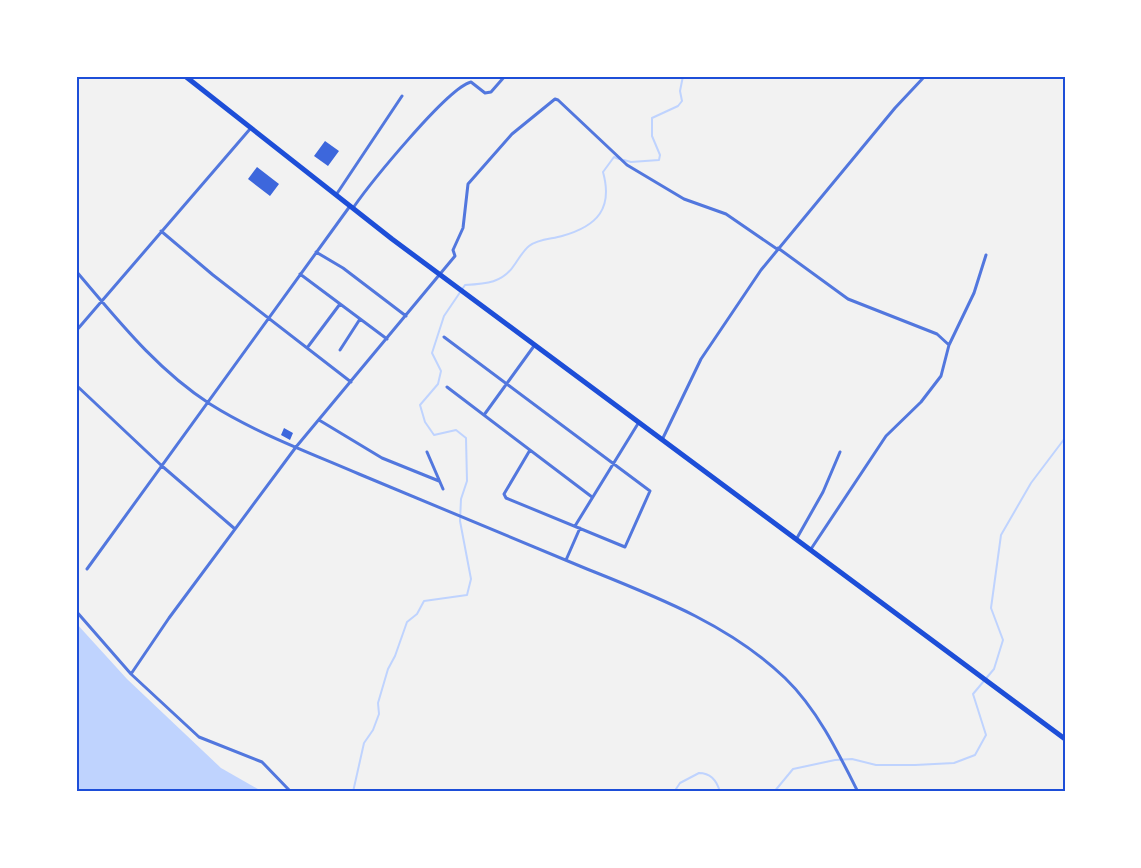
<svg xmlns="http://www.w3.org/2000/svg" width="1141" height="868" font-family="Helvetica,sans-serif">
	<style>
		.water { fill: #bfd3fe }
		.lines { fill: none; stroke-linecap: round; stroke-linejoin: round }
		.stream { stroke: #bfd3fe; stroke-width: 2 }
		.building { fill: #3d67dc }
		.minor { stroke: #5277de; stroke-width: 3 }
		.primary { stroke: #1d4ed8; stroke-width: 5 }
		.neatline { fill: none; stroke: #1d4ed8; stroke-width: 2 }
	</style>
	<rect width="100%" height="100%" fill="#f2f2f2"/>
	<path class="water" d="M 76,623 L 127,679 L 221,768 L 263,792 L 76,792 Z"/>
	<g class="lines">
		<path class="stream" d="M 624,160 L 631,162 L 659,160 L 660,155 L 652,136 L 652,118 L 678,106 L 682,101 L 680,91 L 683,76
			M 353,792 L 364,743 L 373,730 L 379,714 L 378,703 L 388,669 L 395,656 L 407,622 L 417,614 L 424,601 L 467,595 L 471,579 L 460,521 L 461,499 L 467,481 L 466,438 L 456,430 L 434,435 L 425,422 L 420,405 L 438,384 L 441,371 L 432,353 L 444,316 L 465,285 C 486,284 503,283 515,264 C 519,258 524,250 529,246 C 538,239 552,239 562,236 C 598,226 613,208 603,172 L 614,157 L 619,159
			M 674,792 L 680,783 L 699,773 C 711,773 717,781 720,792
			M 774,792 L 793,769 L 835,760 L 852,759 L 876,765 L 915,765 L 954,763 L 975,755 L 986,735 L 973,694 L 994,669 L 1003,640 L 991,608 L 1001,535 L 1031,483 L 1065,438"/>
	</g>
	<path class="building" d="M 325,141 L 339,151 L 328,166 L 314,156 Z
		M 257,167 L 279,184 L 270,196 L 248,179 Z
		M 284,428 L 293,433 L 290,440 L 281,435 Z"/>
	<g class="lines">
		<path class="minor" d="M 336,195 L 402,96
			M 353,208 C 369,185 447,88 471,82 L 485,93 L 491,92 L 505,76
			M 161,231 L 213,275 L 351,382
			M 778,248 L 848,299 L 937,334 L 949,345
			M 316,252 L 343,268 L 406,316
			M 76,271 C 117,319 156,369 210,404 C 256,433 308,452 359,474 C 435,506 511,538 587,569 C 657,597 730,625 785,678 C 817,709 838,752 858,792
			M 300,274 L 387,339
			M 76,331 L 250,129
			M 444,337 L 650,491 L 625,547 L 506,498 L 504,494 L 530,450
			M 307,348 L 340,304
			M 340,350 L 360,319
			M 76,385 L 162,466 L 235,529
			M 447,387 L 592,497
			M 484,415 L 534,346
			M 319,420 L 382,458 L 439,481
			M 662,440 L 701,359 L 761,270 L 895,108 L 925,76
			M 427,452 L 443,489
			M 575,526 L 639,422
			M 797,538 L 823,492 L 840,452
			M 811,549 L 886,436 L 921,402 L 941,376 L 949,345 L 974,293 L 986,255
			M 566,560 L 580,528
			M 87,569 L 350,206
			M 76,611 L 131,674 L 199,737 L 262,762 L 291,792
			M 131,674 L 169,618 L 296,447 L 455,256 L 453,250 L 463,228 L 468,184 L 512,134 L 555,99 L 558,100 L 627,165 L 684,199 L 726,214 L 777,249"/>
		<path class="primary" d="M 185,76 L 392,239 L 1065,739"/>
	</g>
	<rect width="1141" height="868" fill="none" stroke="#ffffff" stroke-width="155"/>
	<rect x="78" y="78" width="986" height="712" class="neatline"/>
</svg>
